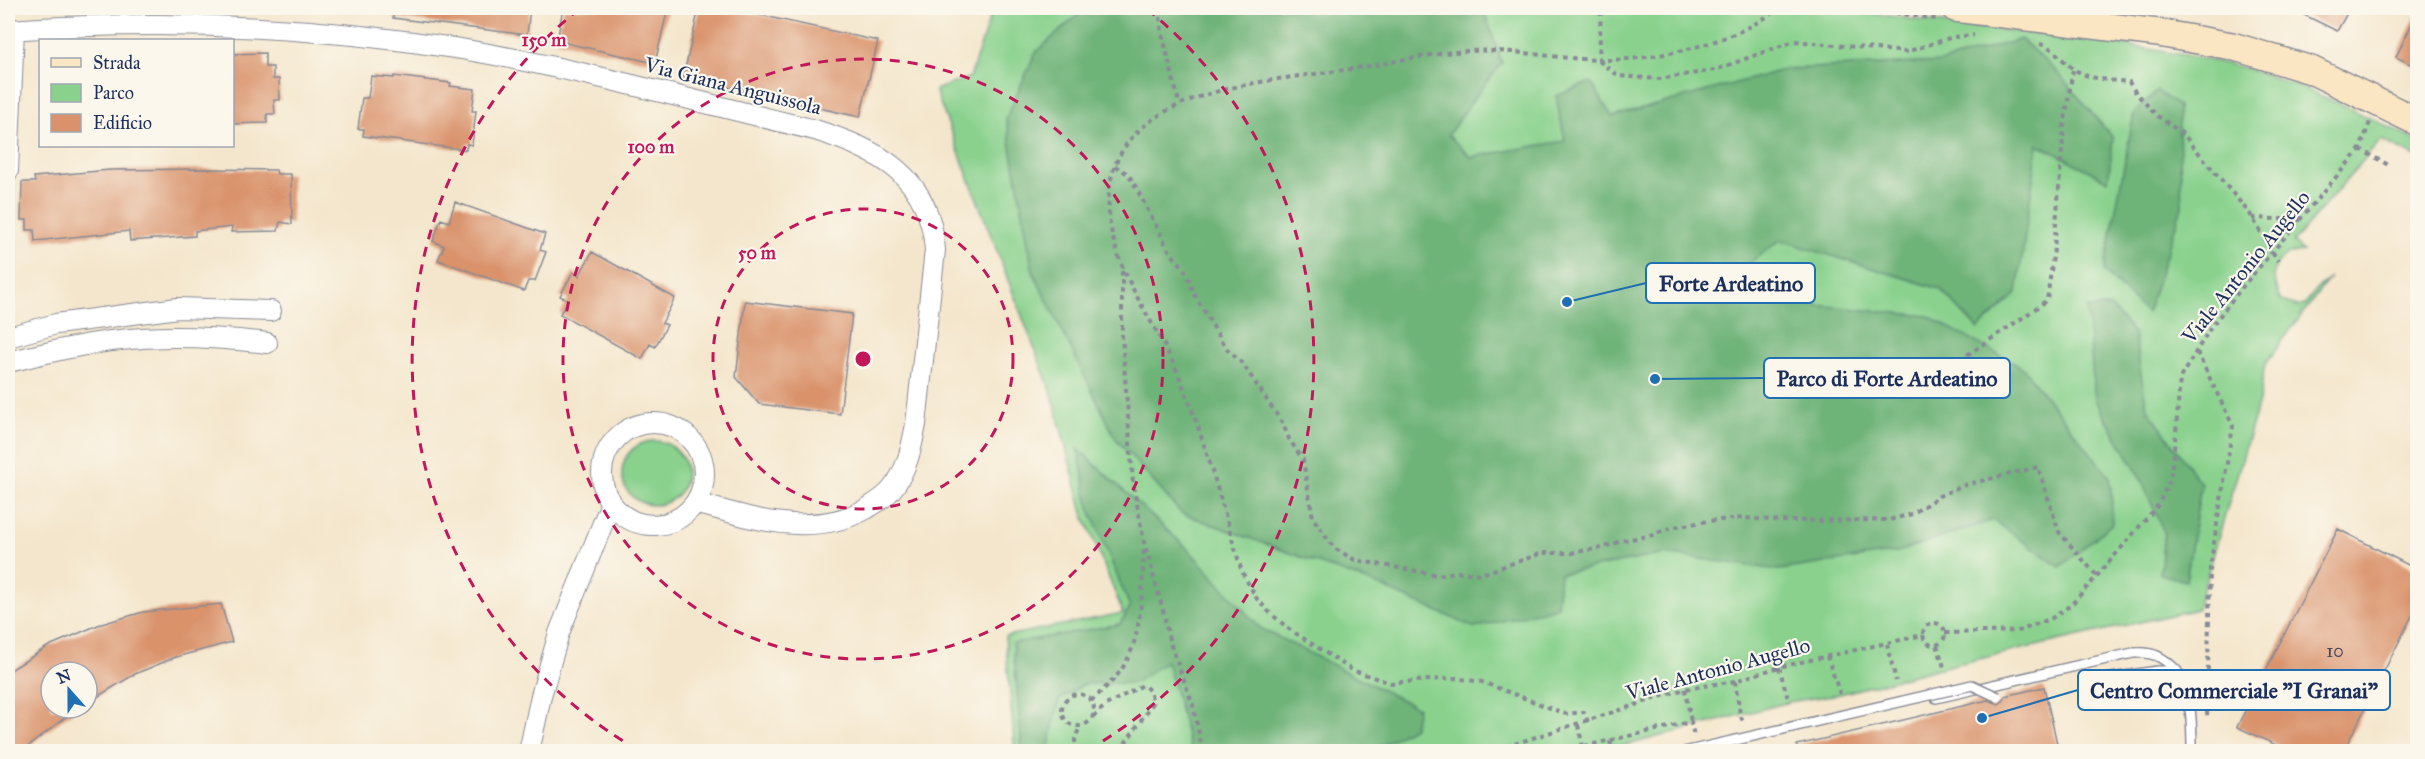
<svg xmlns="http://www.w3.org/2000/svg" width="2425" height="759" font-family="'IM FELL Great Primer',serif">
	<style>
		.green { fill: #89d18d; stroke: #528076; stroke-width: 1.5 }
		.forest { fill: #6eb378; stroke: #44716b; stroke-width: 1.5 }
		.building { fill: #d9926b }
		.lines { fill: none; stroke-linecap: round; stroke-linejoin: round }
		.lane-casing { stroke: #888a95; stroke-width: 12 }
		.street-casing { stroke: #888a95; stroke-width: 22 }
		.secondary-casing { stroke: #888a95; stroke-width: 30 }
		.path { stroke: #888a95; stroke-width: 4; stroke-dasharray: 4.5 4.5; stroke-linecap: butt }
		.lane { stroke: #fff; stroke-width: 9 }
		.street { stroke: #fff; stroke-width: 20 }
		.secondary { stroke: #fbe6c4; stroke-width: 27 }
		.lane-bridge-casing { stroke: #888a95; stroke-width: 12; stroke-linecap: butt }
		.lane-bridge { stroke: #fff; stroke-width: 9 }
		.ring { fill: none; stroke: #c2185b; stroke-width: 3; stroke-dasharray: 10 8 }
		.labels { text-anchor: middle; stroke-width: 4.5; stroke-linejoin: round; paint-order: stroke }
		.number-label { font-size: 18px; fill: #4a4861 }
		.street-label { font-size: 21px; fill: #1b2f5e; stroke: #fbf7ec }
		.centre { fill: #c2185b; stroke: #fbf7ec; stroke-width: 3 }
		.ring-label { font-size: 18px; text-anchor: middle; font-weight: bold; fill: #c2185b; stroke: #fbf7ec; stroke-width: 4.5; stroke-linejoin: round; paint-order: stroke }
		.leader { fill: none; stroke: #1f6fb2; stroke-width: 2 }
		.callout-dot { fill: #1f6fb2; stroke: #fbf7ec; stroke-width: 2 }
		.callout { fill: #fbf7ec; stroke: #1f6fb2; stroke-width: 2 }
		.callout-label { font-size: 22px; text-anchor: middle; font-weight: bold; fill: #1b2f5e }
	</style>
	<rect width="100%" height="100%" fill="#fbf7ec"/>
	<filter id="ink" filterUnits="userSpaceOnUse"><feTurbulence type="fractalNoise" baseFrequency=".0167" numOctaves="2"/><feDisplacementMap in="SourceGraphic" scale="12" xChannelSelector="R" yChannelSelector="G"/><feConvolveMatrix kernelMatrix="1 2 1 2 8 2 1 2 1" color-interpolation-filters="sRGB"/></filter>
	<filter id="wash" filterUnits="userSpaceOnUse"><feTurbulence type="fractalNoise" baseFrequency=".008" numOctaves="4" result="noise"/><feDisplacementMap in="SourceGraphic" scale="24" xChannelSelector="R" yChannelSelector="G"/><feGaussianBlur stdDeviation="1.35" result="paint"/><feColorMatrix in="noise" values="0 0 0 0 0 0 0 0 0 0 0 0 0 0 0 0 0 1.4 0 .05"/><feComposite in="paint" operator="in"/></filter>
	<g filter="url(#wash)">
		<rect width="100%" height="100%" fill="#f4e6cc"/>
		<path class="green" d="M 993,8 L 1845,8 C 1888,17 1932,22 1976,27 C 2059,37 2142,45 2224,63 C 2291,78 2356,111 2417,141 L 2418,158 L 2381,140 L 2293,242 L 2303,251 C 2270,255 2269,275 2281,301 L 2298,306 L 2305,304 L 2316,290 L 2330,277 L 2265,364 L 2259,402 L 2197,609 L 1944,667 L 1840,694 L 1789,702 L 1612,749 L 1594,751 L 1015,752 L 1005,636 L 1123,613 L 1083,513 L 1052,394 L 935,90 L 970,77 Z
			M622 473a32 32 0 1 1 64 0a32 32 0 1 1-64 0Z"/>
		<path class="forest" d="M 1102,8 L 1483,8 L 1502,63 L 1472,101 L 1448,135 L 1471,157 L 1565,141 L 1556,96 L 1591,82 L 1612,117 L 1787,69 L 1941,62 L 2021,39 L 2059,74 L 2113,138 L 2108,181 L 2038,144 L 2017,293 L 1978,329 L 1940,289 L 1780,240 L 1730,278 L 1795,303 L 1928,316 L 2023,368 L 2110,477 L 2113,523 L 2060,567 L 1993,520 L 1897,552 L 1779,570 L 1665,554 L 1560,574 L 1557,607 L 1475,628 L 1375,584 L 1181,513 L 1116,439 L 1033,272 L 1006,118 L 1036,52 L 1080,13 Z
			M 2157,91 L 2178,106 L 2182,207 L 2147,313 L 2104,272 L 2134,113 Z
			M 2111,307 L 2134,334 L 2147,408 L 2201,484 L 2186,581 L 2160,574 L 2164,532 L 2139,475 L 2095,400 L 2087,308 Z
			M 1078,449 L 1188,549 L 1260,628 L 1418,708 L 1414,727 L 1372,751 L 1191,751 L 1167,661 L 1134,683 L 1084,684 L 1059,700 L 1048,751 L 1022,751 L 1013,643 L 1120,624 L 1130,607 L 1089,507 Z"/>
		<g id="blocks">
			<path class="building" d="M 394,8 L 530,8 L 527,35 L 393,18 Z
				M 563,8 L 668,8 L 655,63 L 557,41 Z
				M 699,8 L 728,8 L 878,41 L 860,117 L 683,78 Z
				M 2290,8 L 2350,8 L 2337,31 Z
				M 2418,11 L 2418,68 L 2396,57 Z
				M 265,53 L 265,67 L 273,67 L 273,79 L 279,79 L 280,100 L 274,100 L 275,114 L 267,114 L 267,123 L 232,124 L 232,54 Z
				M 371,76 L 394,78 L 394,76 L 451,83 L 450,86 L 475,89 L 472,111 L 476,111 L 472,145 L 467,144 L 466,150 L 363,136 L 364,129 L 358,129 L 362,98 L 368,98 Z
				M 203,169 L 276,170 L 277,174 L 291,174 L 292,224 L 280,222 L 278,231 L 231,232 L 232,227 L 195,231 L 195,236 L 130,241 L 129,231 L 35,241 L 34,230 L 27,230 L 27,220 L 21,220 L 22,182 L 35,182 L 34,177 L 110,170 Z
				M 455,202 L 545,234 L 540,250 L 546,252 L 535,281 L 528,281 L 524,291 L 438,260 L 444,246 L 433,241 L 441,219 L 449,222 Z
				M 592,252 L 675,298 L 662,323 L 667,325 L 655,347 L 650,344 L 642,359 L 560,314 L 568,300 L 560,296 L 573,272 L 579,276 Z
				M 745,301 L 852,314 L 840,414 L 759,404 L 736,377 Z
				M 2338,529 L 2418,570 L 2418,604 L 2343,752 L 2291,752 L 2237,727 Z
				M 221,604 L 232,642 L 176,657 L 135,674 L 87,703 L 87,672 L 51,672 L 51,708 L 77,708 L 21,752 L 8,752 L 8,672 L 17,666 L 49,646 L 98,625 L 143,612 Z
				M 2044,687 L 2059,752 L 1797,752 L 1797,745 L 1988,700 L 1999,704 L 2004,700 L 2005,696 Z"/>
		</g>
	</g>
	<g filter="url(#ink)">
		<use href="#blocks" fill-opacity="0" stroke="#888a95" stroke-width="1.5"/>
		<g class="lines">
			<g class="lane-casing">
				<path id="lane" d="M 2098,680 L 2157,671 L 2177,671 C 2192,697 2192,723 2192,752
					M 1936,698 L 2133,653 C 2153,651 2163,657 2177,671"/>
			</g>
			<g class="street-casing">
				<path id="street" d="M 8,30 C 157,20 312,25 461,49 C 580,69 698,102 815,130 C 879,150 930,176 935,250 L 916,424 C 912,446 907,471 892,489 C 885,498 876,503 866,509 C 812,539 751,518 695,503
					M 8,171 L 14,29
					M 8,337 L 56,324 L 178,308 L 271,311
					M 8,362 C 45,353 82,344 120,340 C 170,334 218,337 267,343
					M602 474a51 51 0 1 1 102 0a51 51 0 1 1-102 0Z
					M 529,752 L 541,696 L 559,633 L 611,503"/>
			</g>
			<g class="secondary-casing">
				<path id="secondary" d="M 1955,8 L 2158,33 L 2232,46 L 2311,70 L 2418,122"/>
			</g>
			<path class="path" d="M 1159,8 L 1162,33 L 1179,103
				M 1860,8 L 1937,19
				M 2040,44 C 2056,48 2061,61 2074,69 C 2089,80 2111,80 2129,82 L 2136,93 L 2156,115 L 2183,134 L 2250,214 L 2278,261
				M 1599,61 L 1619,76 L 1659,79 L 1715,70 L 1794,41 L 1906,52 L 1953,37 L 1974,35
				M 1599,61 L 1601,8
				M 2360,149 L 2390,166
				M 1115,166 L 1128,174 L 1133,182 L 1170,252 L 1184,268 L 1195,295 L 1225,347 L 1242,363 L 1283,424 L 1289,439 L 1303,460 L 1313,518 L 1334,548 L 1355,560 L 1438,575 L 1456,572 L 1481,574 L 1543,553 L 1571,553 L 1601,548 L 1624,540 L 1649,536 L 1674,527 L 1708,521 L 1743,518 L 1785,521 L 1889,520 L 1912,514 L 1939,496 L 1965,485 L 2038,467 L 2059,532 L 2097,576
				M 2252,218 L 2301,220
				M 1122,271 L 1122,336 L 1133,483 L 1144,542 L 1164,614 L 1169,640 L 1193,705 L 1203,752
				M 2197,352 L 2233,426 L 2210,567 L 2207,718
				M 1908,396 C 1953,362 2002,334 2047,300 L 2054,249 L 2064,126 L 2073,69
				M1923 634a11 11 0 1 1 22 0a11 11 0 1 1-22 0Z
				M 1945,633 L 2019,631 L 2052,618 L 2071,605 L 2097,576 L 2158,505 L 2170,480 L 2176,432 L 2180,378 L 2211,327 L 2244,285 L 2360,149 L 2370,122
				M 1887,644 L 1896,681
				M 1937,645 L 1944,667
				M 1827,656 L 1840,694
				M 1779,667 L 1789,702
				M 1735,681 L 1740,714 L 1744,724
				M 1685,689 L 1691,722
				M1062 710a16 16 0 1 1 32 0a16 16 0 1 1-32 0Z
				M 1091,701 C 1105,688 1120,676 1128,658 C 1143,627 1142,581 1144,547
				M 1093,717 L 1106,705 L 1143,685 L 1150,691 L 1153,703 L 1119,752
				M 1588,722 L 1584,712 L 1566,714 L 1482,682 L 1455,678 L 1390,683 L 1352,670 L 1289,629 L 1270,613 L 1257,599 L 1242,572 C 1223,509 1206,443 1181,381 C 1159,325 1114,276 1109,214 C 1099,90 1256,83 1344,70 C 1394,63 1446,48 1497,51 C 1541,53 1584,63 1628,59 C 1675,55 1742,39 1778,8
				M 1578,725 L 1584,752
				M 1610,741 L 1613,752
				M 1076,752 L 1075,739 L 1080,726
				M 1489,752 L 1685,689 L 1735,681 L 1779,667 L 1923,635
				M 1558,752 L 1691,722 L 1694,736"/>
			<use href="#lane" class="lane"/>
			<use href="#street" class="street"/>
			<use href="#secondary" class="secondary"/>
			<g class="lane-bridge-casing">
				<path id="lane-bridge" d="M 1684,752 L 1972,685 L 1998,697"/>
			</g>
			<use href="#lane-bridge" class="lane-bridge"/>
		</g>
	</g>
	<g class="ring">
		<circle cx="863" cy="359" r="150"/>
		<circle cx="863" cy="359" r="300"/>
		<path d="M638 750A451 451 0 0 1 579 9M1147 9A451 451 0 0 1 1088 750"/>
	</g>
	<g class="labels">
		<g class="number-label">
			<text x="2335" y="657">10</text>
		</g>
		<g class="street-label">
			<text transform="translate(733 86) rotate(14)" y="7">Via Giana Anguissola</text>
			<text transform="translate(2246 267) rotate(-51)" y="7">Viale Antonio Augello</text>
			<text transform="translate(1718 669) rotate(-15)" y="7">Viale Antonio Augello</text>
		</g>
	</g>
	<circle cx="863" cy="359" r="9" class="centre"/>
	<g class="ring-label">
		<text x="544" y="46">150 m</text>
		<text x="651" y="153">100 m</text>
		<text x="757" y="259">50 m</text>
	</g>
	<path class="leader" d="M1567 302L1646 283M1655 379L1764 378M1982 718L2078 690"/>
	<g class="callout-dot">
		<circle cx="1567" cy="302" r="6"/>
		<circle cx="1655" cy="379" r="6"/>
		<circle cx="1982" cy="718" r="6"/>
	</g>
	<g class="callout">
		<rect x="1646" y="263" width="169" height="40" rx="6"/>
		<rect x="1764" y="358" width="246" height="40" rx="6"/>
		<rect x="2078" y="670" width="312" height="40" rx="6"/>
	</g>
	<g class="callout-label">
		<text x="1731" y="291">Forte Ardeatino</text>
		<text x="1887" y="386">Parco di Forte Ardeatino</text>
		<text x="2234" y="698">Centro Commerciale "I Granai"</text>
	</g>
	<rect width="2425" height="759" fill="none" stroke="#fbf7ec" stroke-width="30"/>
	<rect x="39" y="39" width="195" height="108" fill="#fbf7ec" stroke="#a1a7b3" stroke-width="1.5"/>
	<rect x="51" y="58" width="30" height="9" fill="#fbe6c4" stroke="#a1a7b3" stroke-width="1.5"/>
	<text x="93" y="69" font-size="18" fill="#1b2f5e">Strada</text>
	<rect x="51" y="84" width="30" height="18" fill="#89d18d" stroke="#a1a7b3" stroke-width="1.5"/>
	<text x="93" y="99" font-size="18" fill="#1b2f5e">Parco</text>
	<rect x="51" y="114" width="30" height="18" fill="#d9926b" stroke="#a1a7b3" stroke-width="1.5"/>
	<text x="93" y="129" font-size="18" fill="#1b2f5e">Edificio</text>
	<g transform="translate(69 690) rotate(339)"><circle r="28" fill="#fbf7ec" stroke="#a1a7b3" stroke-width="1.5"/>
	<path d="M0-4.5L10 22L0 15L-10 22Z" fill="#1f6fb2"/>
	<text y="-9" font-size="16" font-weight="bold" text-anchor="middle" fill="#1b2f5e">N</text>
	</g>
</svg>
